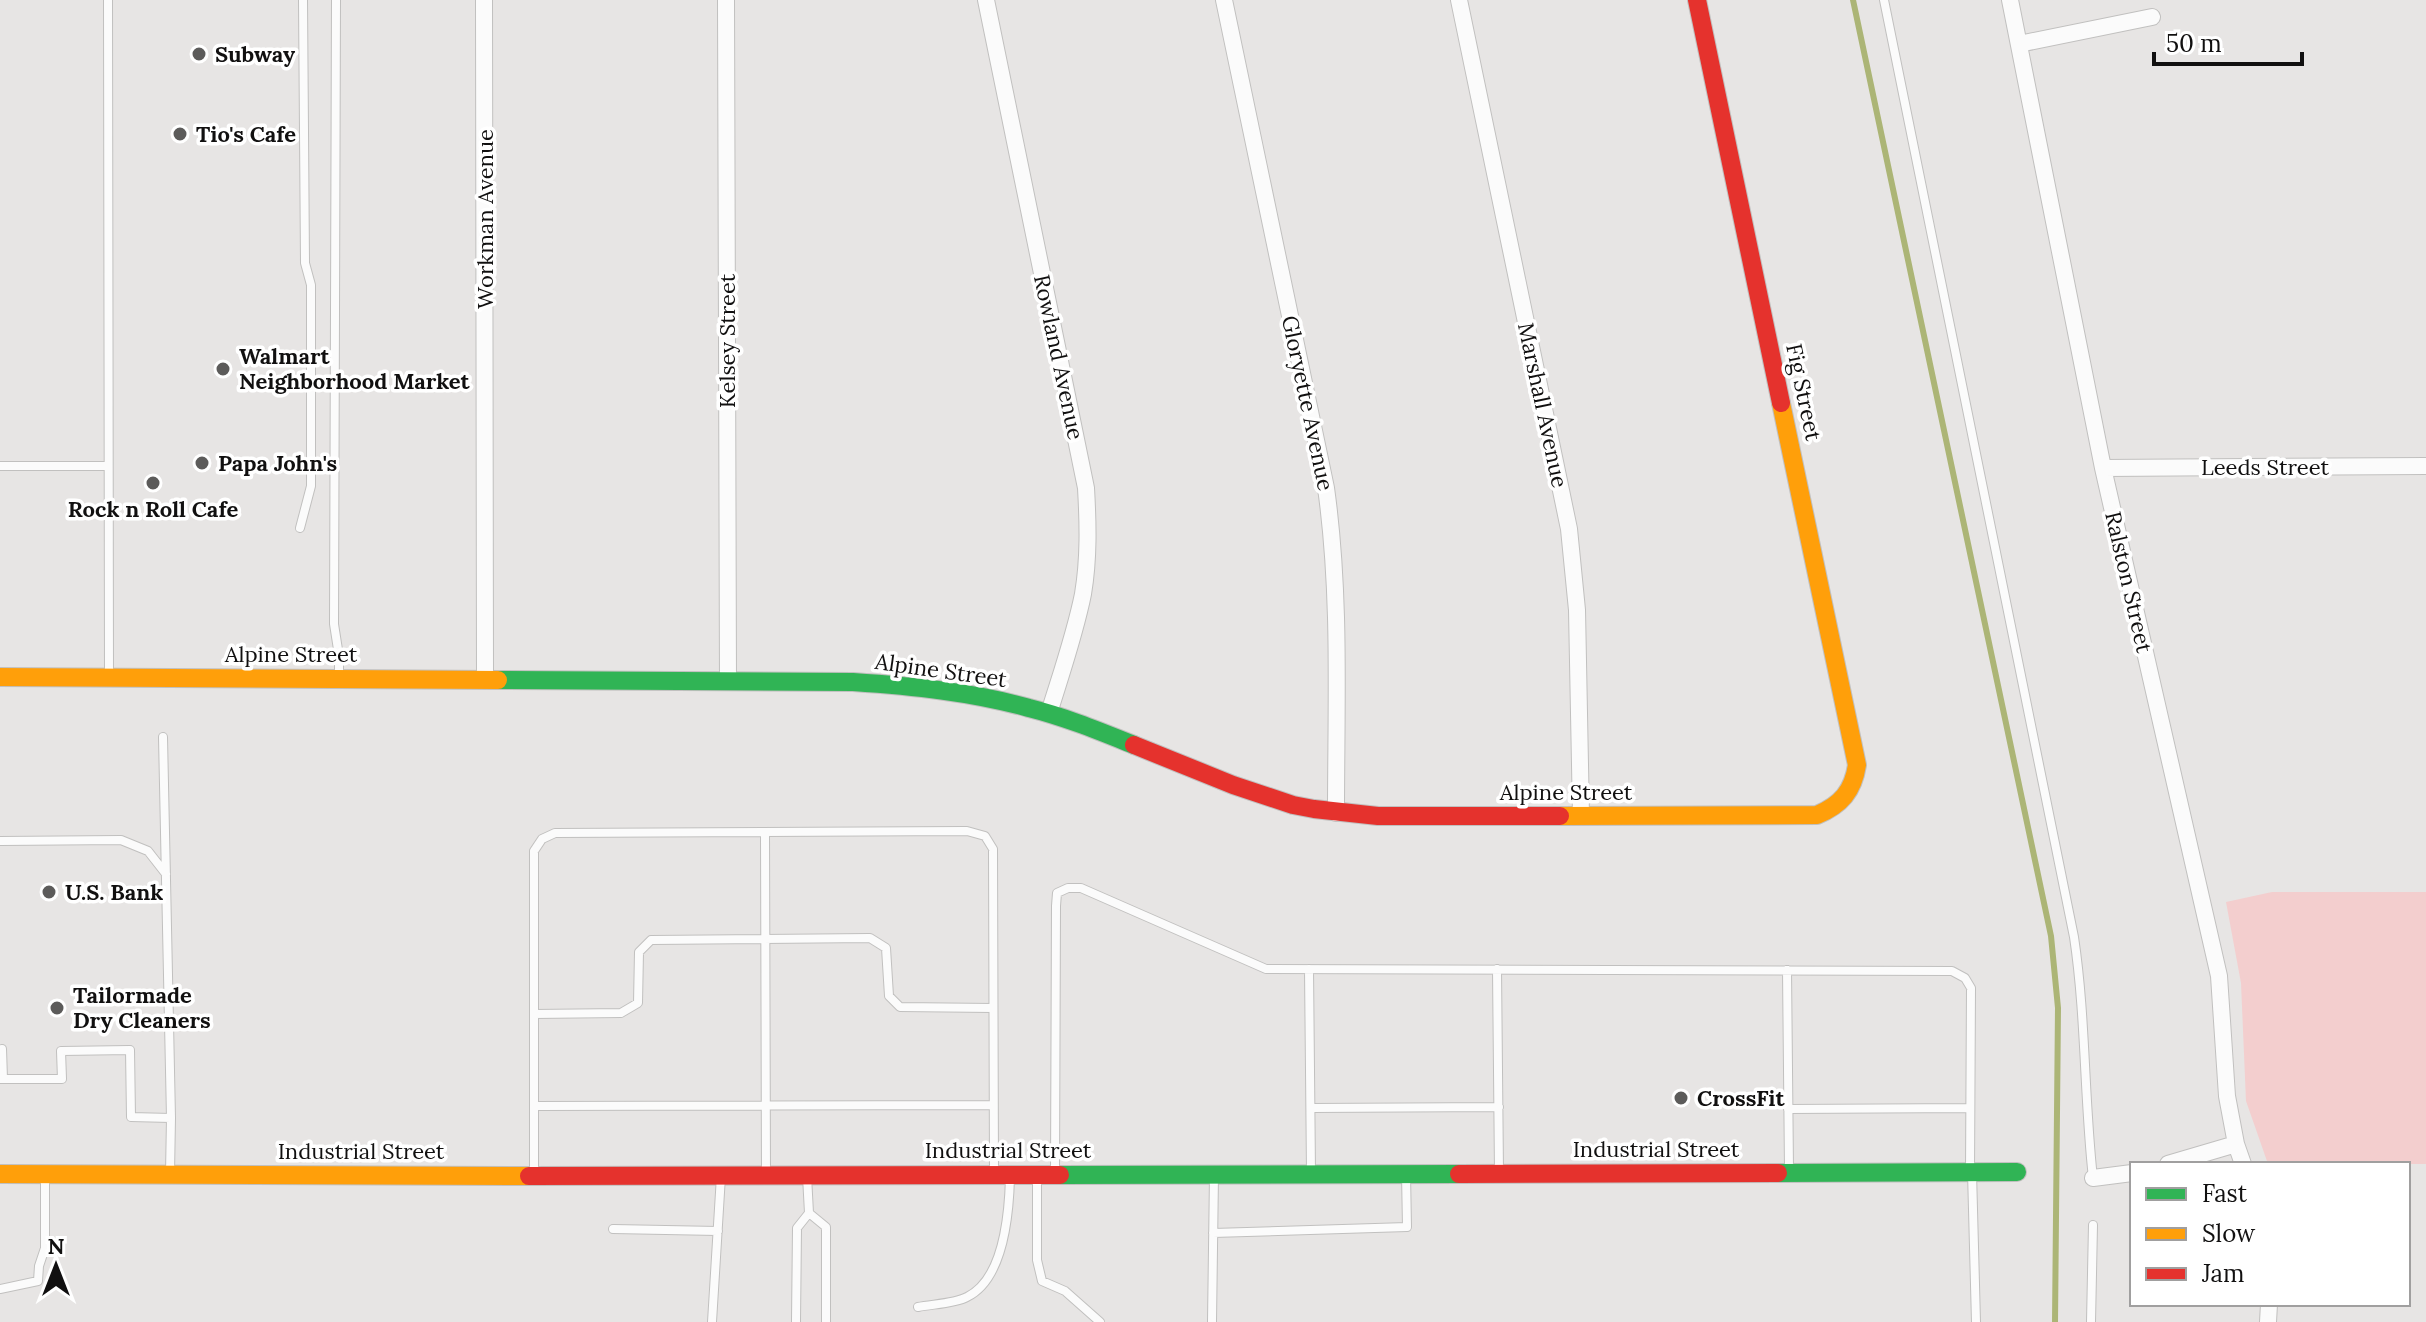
<svg xmlns="http://www.w3.org/2000/svg" width="2426" height="1322" font-family="Lora,serif">
	<style>
		.green { fill: #f3cece }
		.lines { fill: none; stroke-linecap: round; stroke-linejoin: round }
		.stream { stroke: #acb576; stroke-width: 6 }
		.lane-casing { stroke: #c1c0bf; stroke-width: 10 }
		.street-casing { stroke: #c1c0bf; stroke-width: 18 }
		.fast-casing { stroke: #c1c0bf; stroke-width: 20 }
		.slow-casing { stroke: #c1c0bf; stroke-width: 20 }
		.jam-casing { stroke: #c1c0bf; stroke-width: 20 }
		.lane { stroke: #fbfbfb; stroke-width: 8 }
		.street { stroke: #fbfbfb; stroke-width: 16 }
		.fast { stroke: #30b455; stroke-width: 18 }
		.slow { stroke: #ff9f0a; stroke-width: 18 }
		.jam { stroke: #e5322d; stroke-width: 18 }
		.poi-dot { fill: #5c5b5a; stroke: #fff; stroke-width: 3 }
		.labels { text-anchor: middle; stroke-width: 7; stroke-linejoin: round; paint-order: stroke }
		.poi-label { font-size: 22px; font-weight: bold; fill: #111010; stroke: #fff; text-anchor: start }
		.street-label { font-size: 22px; fill: #111010; stroke: #fff }
	</style>
	<rect width="100%" height="100%" fill="#e7e5e4"/>
	<path class="green" d="M 2272,892 L 2426,892 L 2426,1164 L 2268,1164 L 2246,1101 L 2241,983 L 2226,902 Z"/>
	<g class="lines">
		<path class="stream" d="M 1853,0 L 2051,936 L 2058,1008 L 2055,1322"/>
		<g class="lane-casing">
			<path id="lane" d="M 108,0 L 109,676
				M 336,0 L 334,624 L 339,656 L 339,677
				M 1884,0 L 2074,937 C 2086,1017 2084,1098 2093,1178
				M 0,466 L 108,466
				M 300,528 L 311,486 L 311,285 L 305,263 L 303,0
				M 163,737 L 171,1118
				M 765,832 L 766,1174
				M 0,841 L 121,840 L 148,851 L 166,874
				M 1309,969 L 1311,1172
				M 1497,969 L 1499,1172
				M 1787,970 L 1789,1169
				M 534,1014 L 621,1013 L 638,1003 L 639,952 L 651,940 L 870,938 L 886,948 L 889,996 L 900,1007 L 993,1008
				M 2,1049 L 3,1079
				M 0,1079 L 62,1079 L 61,1051 L 130,1050 L 131,1117 L 171,1118 L 170,1173
				M 534,1106 L 993,1105
				M 1311,1108 L 1499,1107
				M 1788,1109 L 1970,1108
				M 1972,1172 L 1976,1322
				M 1055,1174 L 1056,906 L 1057,893 L 1068,888 L 1081,888 L 1266,969 L 1952,971 L 1965,978 L 1971,988 L 1970,1171
				M 534,1175 L 534,851 L 542,839 L 555,833 L 967,831 L 985,836 L 993,849 L 994,1173
				M 1037,1175 L 1037,1260 L 1042,1281 L 1065,1291 L 1100,1322
				M 809,1213 L 826,1227 L 826,1322
				M 613,1229 L 718,1231
				M 1213,1233 L 1407,1227 L 1406,1174
				M 0,1289 L 38,1281 L 39,1266 L 45,1248 L 45,1175
				M 918,1307 C 932,1304 954,1304 967,1297 C 1004,1279 1009,1214 1010,1178
				M 712,1322 L 721,1176
				M 796,1322 L 797,1228 L 809,1213 L 807,1176
				M 1212,1322 L 1214,1175
				M 2091,1322 L 2093,1225"/>
		</g>
		<g class="street-casing">
			<path id="street" d="M 484,0 L 485,679
				M 726,0 L 728,682
				M 986,0 L 1086,488 C 1088,523 1089,558 1083,594 C 1075,634 1061,674 1049,713
				M 1224,0 L 1326,488 C 1341,595 1336,705 1336,813
				M 1459,0 L 1569,529 L 1577,610 L 1581,816
				M 2010,0 L 2103,468 L 2219,976 L 2227,1096 L 2236,1144 L 2243,1164
				M 2019,44 L 2152,17
				M 2103,468 L 2426,466
				M 2168,1164 L 2236,1144
				M 2093,1178 L 2132,1173
				M 2268,1322 L 2269,1304"/>
		</g>
		<g class="fast-casing">
			<path id="fast" d="M 498,680 L 853,682 C 912,686 972,692 1029,708 C 1065,717 1099,731 1134,745
				M 1778,1173 L 2017,1172
				M 1060,1175 L 1459,1174"/>
		</g>
		<g class="slow-casing">
			<path id="slow" d="M 0,677 L 498,680
				M 1560,816 L 1817,815 C 1841,805 1853,791 1857,765 L 1781,403
				M 0,1174 L 529,1176"/>
		</g>
		<g class="jam-casing">
			<path id="jam" d="M 1697,0 L 1781,403
				M 1134,745 L 1233,785 L 1293,805 L 1314,809 L 1378,816 L 1560,816
				M 1459,1174 L 1778,1173
				M 529,1176 L 1060,1175"/>
		</g>
		<use href="#lane" class="lane"/>
		<use href="#street" class="street"/>
		<use href="#fast" class="fast"/>
		<use href="#slow" class="slow"/>
		<use href="#jam" class="jam"/>
	</g>
	<g class="poi-dot">
		<circle cx="199" cy="54" r="8"/>
		<circle cx="180" cy="134" r="8"/>
		<circle cx="223" cy="369" r="8"/>
		<circle cx="202" cy="463" r="8"/>
		<circle cx="153" cy="483" r="8"/>
		<circle cx="49" cy="892" r="8"/>
		<circle cx="57" cy="1008" r="8"/>
		<circle cx="1681" cy="1098" r="8"/>
	</g>
	<g class="labels">
		<g class="poi-label">
			<text x="215" y="62">Subway</text>
			<text x="196" y="142">Tio's Cafe</text>
			<text x="239" y="364">Walmart<tspan x="239" dy="25">Neighborhood Market</tspan></text>
			<text x="218" y="471">Papa John's</text>
			<text x="153" y="517" text-anchor="middle">Rock n Roll Cafe</text>
			<text x="65" y="900">U.S. Bank</text>
			<text x="73" y="1003">Tailormade<tspan x="73" dy="25">Dry Cleaners</tspan></text>
			<text x="1697" y="1106">CrossFit</text>
		</g>
		<g class="street-label">
			<text transform="translate(485 219) rotate(-90)" y="8">Workman Avenue</text>
			<text transform="translate(727 341) rotate(-90)" y="8">Kelsey Street</text>
			<text transform="translate(1059 357) rotate(78)" y="8">Rowland Avenue</text>
			<text transform="translate(1804 392) rotate(78)" y="8">Fig Street</text>
			<text transform="translate(1308 403) rotate(78)" y="8">Gloryette Avenue</text>
			<text transform="translate(1543 405) rotate(78)" y="8">Marshall Avenue</text>
			<text x="2265" y="475">Leeds Street</text>
			<text transform="translate(2129 582) rotate(77)" y="8">Ralston Street</text>
			<text x="291" y="662">Alpine Street</text>
			<text transform="translate(941 670) rotate(8)" y="8">Alpine Street</text>
			<text x="1566" y="800">Alpine Street</text>
			<text x="1656" y="1157">Industrial Street</text>
			<text x="1008" y="1158">Industrial Street</text>
			<text x="361" y="1159">Industrial Street</text>
		</g>
	</g>
	<rect x="2130" y="1162" width="280" height="144" fill="#ffffff" stroke="#a09f9f" stroke-width="2"/>
	<rect x="2146" y="1188" width="40" height="12" fill="#30b455" stroke="#a09f9f" stroke-width="2"/>
	<text x="2202" y="1202" font-size="24" fill="#111010">Fast</text>
	<rect x="2146" y="1228" width="40" height="12" fill="#ff9f0a" stroke="#a09f9f" stroke-width="2"/>
	<text x="2202" y="1242" font-size="24" fill="#111010">Slow</text>
	<rect x="2146" y="1268" width="40" height="12" fill="#e5322d" stroke="#a09f9f" stroke-width="2"/>
	<text x="2202" y="1282" font-size="24" fill="#111010">Jam</text>
	<g transform="translate(56 1266)" stroke="#ffffff" stroke-width="6" paint-order="stroke">
	<path d="M0-6L14 30L0 20L-14 30Z" fill="#111010"/>
	<text y="-12" font-size="22" font-weight="bold" text-anchor="middle" fill="#111010">N</text>
	</g>
	<path d="M2154 52v12h148v-12" fill="none" stroke="#111010" stroke-width="4"/>
	<text x="2166" y="52" font-size="24" fill="#111010" stroke="#ffffff" stroke-width="6" paint-order="stroke">50 m</text>
</svg>
